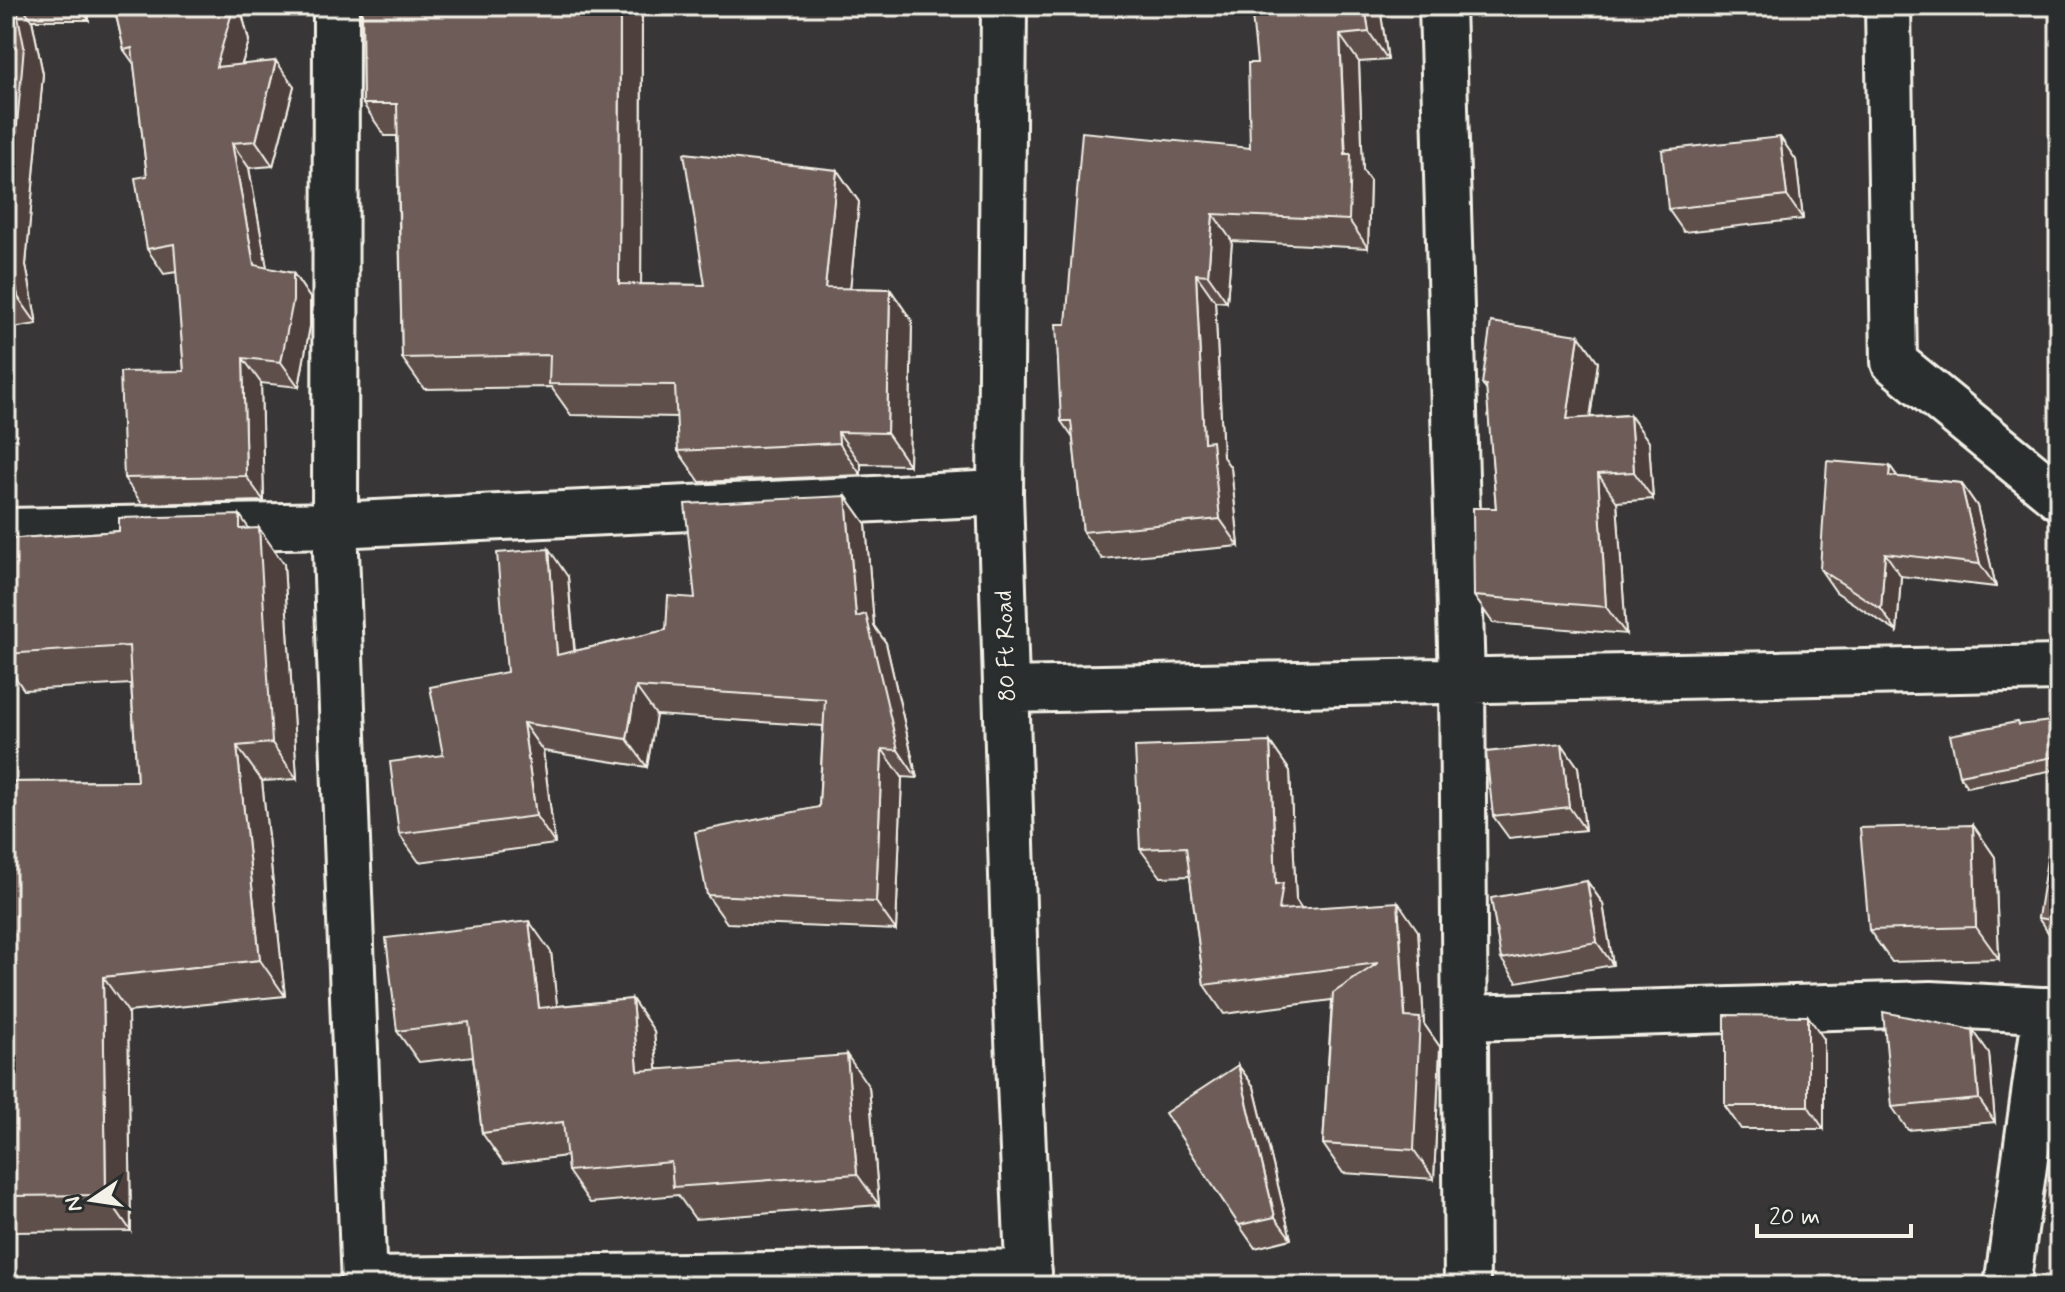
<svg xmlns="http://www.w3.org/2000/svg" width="2065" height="1292" font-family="Mynerve,sans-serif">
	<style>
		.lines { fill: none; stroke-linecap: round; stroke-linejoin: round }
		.street-casing { stroke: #f4f1e8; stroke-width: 50 }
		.street { stroke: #2a2d2e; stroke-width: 44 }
		.wall { fill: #5f4f4c; stroke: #f4f1e8; stroke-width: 2 }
		.shaded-wall { fill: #4d403e; stroke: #f4f1e8; stroke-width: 2 }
		.building { fill: #6e5c58; stroke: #f4f1e8; stroke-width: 2 }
		.labels { text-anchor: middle; stroke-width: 6; stroke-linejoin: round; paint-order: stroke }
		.street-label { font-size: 24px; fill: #f4f1e8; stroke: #2a2d2e }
	</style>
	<rect width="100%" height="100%" fill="#383636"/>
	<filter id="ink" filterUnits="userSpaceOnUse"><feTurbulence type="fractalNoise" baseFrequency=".0125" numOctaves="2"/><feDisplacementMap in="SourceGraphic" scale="16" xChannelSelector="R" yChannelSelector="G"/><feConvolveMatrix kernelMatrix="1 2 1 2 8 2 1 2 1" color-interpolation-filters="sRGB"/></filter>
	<g filter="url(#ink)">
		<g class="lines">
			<g class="street-casing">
				<path id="street" d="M 336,6 L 335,525 L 364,1286
					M 1004,6 L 1000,493 L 1015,970 L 1029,1286
					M 1442,6 L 1462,680 L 1467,1286
					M 1888,6 L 1894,362 L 2059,497
					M 6,531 L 335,525 L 1000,493
					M 1006,690 L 2059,668
					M 1465,1018 L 1931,1004 L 2059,1011
					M 364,1280 L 1029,1272
					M 2007,1286 L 2046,1010"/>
			</g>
			<use href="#street" class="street"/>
		</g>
		<path class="wall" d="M 6,6 L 89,6 L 89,20 L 32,20 L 43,74 L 26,265 L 37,324 L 6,329 Z
			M 114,6 L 240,6 L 249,41 L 242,64 L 294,86 L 273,166 L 249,168 L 267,268 L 293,273 L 310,298 L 310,326 L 299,387 L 261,383 L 264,501 L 142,504 L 124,478 L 184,371 L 177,272 L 164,274 L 147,249 L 147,176 L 134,64 L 124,50 Z
			M 362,6 L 642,6 L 641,284 L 705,285 L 837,170 L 859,202 L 850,288 L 890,289 L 912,321 L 909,465 L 861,464 L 861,475 L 700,482 L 678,451 L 677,417 L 571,415 L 551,387 L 424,389 L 402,358 L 397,136 L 385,136 L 363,104 Z
			M 1380,8 L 1388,60 L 1359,62 L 1363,171 L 1370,181 L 1368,248 L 1232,241 L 1227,302 L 1215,301 L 1223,457 L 1231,468 L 1239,546 L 1102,559 L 1083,532 L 1073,438 L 1061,421 L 1066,324 L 1250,148 L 1257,63 Z
			M 1780,137 L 1796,160 L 1803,219 L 1684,232 L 1668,209 Z
			M 1579,335 L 1598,362 L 1590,417 L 1630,415 L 1649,442 L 1653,499 L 1617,502 L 1626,634 L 1493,623 L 1474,596 L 1496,508 L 1487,391 L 1482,384 Z
			M 1890,466 L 1898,477 L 1961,483 L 1977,506 L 1996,587 L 1901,576 L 1897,632 L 1836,592 L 1820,569 Z
			M 846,496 L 866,524 L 874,626 L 886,643 L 917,778 L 902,777 L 896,930 L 727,923 L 707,895 L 819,807 L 823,726 L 656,715 L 647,767 L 543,751 L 555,844 L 419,862 L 399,834 L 443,755 L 507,672 L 568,577 L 575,651 L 666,630 L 695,598 Z
			M 249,528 L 284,564 L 297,779 L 262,781 L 285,996 L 128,1012 L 131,1231 L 6,1232 L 6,782 L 137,781 L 131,684 L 24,690 L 6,664 L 6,539 L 119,531 Z
			M 2059,720 L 2059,769 L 1967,787 L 1959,775 Z
			M 1270,742 L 1290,771 L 1296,900 L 1301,908 L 1418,931 L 1424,1024 L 1440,1047 L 1434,1179 L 1343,1173 L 1323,1144 L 1332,1000 L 1224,1014 L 1204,985 L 1190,876 L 1161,877 L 1140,849 Z
			M 1562,744 L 1578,767 L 1585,830 L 1509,838 L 1493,816 Z
			M 1973,825 L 1995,857 L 1999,959 L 1892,962 L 1869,930 Z
			M 2059,834 L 2059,948 L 2038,918 Z
			M 1587,881 L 1603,904 L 1613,965 L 1517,982 L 1501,959 Z
			M 551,952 L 557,1006 L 632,999 L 654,1031 L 657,1069 L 869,1087 L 879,1205 L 695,1219 L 678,1195 L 590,1203 L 568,1171 L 567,1156 L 504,1164 L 482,1133 L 473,1056 L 419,1062 L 397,1031 Z
			M 1973,1030 L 1989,1053 L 1995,1122 L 1908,1130 L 1892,1107 Z
			M 1824,1039 L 1824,1129 L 1741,1129 L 1725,1106 Z
			M 1238,1065 L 1254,1087 L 1291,1239 L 1255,1248 L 1239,1225 Z"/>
		<path class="shaded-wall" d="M 16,6 L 22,6 L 32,20 L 43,74 L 26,265 L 37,324 L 18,297 L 7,237 Z
			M 79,6 L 89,6 L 89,20 Z
			M 229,6 L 240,6 L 249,41 L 233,92 L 216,67 Z
			M 620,6 L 642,6 L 641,315 L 619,284 Z
			M 1365,6 L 1379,6 L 1380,8 L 1388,60 L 1369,32 Z
			M 1340,35 L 1359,62 L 1363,171 L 1370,181 L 1368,248 L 1349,220 Z
			M 276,61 L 294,86 L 273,166 L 256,141 Z
			M 1780,137 L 1796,160 L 1803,219 L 1787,196 Z
			M 232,143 L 249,168 L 271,290 L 254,265 Z
			M 837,170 L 859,202 L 847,319 L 825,288 Z
			M 1213,214 L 1232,241 L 1227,302 L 1208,275 Z
			M 293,273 L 310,298 L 310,326 L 299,387 L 281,362 Z
			M 1196,274 L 1215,301 L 1223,457 L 1231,468 L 1239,546 L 1220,519 L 1204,442 Z
			M 890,289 L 912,321 L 909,465 L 887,433 Z
			M 1579,335 L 1598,362 L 1586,446 L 1567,419 Z
			M 243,358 L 261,383 L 264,501 L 246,476 Z
			M 1630,415 L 1649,442 L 1653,499 L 1634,472 Z
			M 838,432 L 861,464 L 861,475 L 839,443 Z
			M 1890,466 L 1906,489 L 1889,476 Z
			M 1598,474 L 1617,502 L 1626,634 L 1606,607 Z
			M 1961,483 L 1977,506 L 1996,587 L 1980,564 Z
			M 846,496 L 866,524 L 874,626 L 886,643 L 917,778 L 898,750 L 856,617 Z
			M 240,515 L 260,545 L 259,528 L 284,564 L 297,779 L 272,743 L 240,529 Z
			M 549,549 L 568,577 L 577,683 L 557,655 Z
			M 1885,553 L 1901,576 L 1897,632 L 1881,609 Z
			M 636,687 L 656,715 L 647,767 L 627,739 Z
			M 523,723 L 543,751 L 555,844 L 536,816 Z
			M 1270,742 L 1290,771 L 1296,900 L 1304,912 L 1279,910 L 1276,884 Z
			M 1562,744 L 1578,767 L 1585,830 L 1569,807 Z
			M 237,746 L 262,781 L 285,996 L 260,960 Z
			M 882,749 L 902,777 L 896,930 L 876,902 Z
			M 1973,825 L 1995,857 L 1999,959 L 1976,927 Z
			M 1587,881 L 1603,904 L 1613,965 L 1597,942 Z
			M 1398,902 L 1418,931 L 1424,1024 L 1440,1047 L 1434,1179 L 1414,1150 Z
			M 529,921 L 551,952 L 561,1039 L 539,1008 Z
			M 103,977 L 128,1012 L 131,1231 L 106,1195 Z
			M 632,999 L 654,1031 L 660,1102 L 638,1071 Z
			M 1808,1016 L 1824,1039 L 1824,1129 L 1808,1106 Z
			M 1973,1030 L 1989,1053 L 1995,1122 L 1979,1099 Z
			M 847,1055 L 869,1087 L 879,1205 L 857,1174 Z
			M 1238,1065 L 1254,1087 L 1291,1239 L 1275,1217 Z"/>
		<path class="building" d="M 6,6 L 16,6 L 24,46 L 7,237 L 18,297 L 6,299 Z
			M 114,6 L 229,6 L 231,16 L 216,67 L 276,61 L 256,141 L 232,143 L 254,265 L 293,273 L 293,301 L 281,362 L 243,358 L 246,476 L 124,478 L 120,372 L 184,371 L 174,244 L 147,249 L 135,178 L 147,176 L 132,48 L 124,50 Z
			M 362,6 L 620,6 L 619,284 L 705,285 L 684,153 L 837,170 L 825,288 L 890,289 L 887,433 L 838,432 L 839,443 L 678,451 L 675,385 L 549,384 L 550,355 L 402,358 L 397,104 L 363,104 Z
			M 1251,6 L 1365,6 L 1369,32 L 1340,35 L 1345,154 L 1351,154 L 1349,220 L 1213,214 L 1208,275 L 1196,274 L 1204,442 L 1212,441 L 1220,519 L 1083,532 L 1071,421 L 1061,421 L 1056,324 L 1066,324 L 1082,132 L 1250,148 L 1248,63 L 1257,63 Z
			M 1780,137 L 1787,196 L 1668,209 L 1662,150 Z
			M 1491,322 L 1579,335 L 1567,419 L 1630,415 L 1634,472 L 1598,474 L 1606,607 L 1474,596 L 1473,508 L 1496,508 L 1486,385 L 1482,384 Z
			M 1827,461 L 1890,466 L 1889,476 L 1961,483 L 1980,564 L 1885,553 L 1881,609 L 1820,569 Z
			M 846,496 L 856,617 L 866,614 L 898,750 L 882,749 L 876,902 L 707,895 L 695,832 L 819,807 L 825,699 L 636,687 L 627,739 L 523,723 L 536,816 L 399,834 L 390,762 L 443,755 L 430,687 L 507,672 L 497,553 L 549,549 L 557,655 L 666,630 L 668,596 L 695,598 L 685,504 Z
			M 240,515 L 240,529 L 259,528 L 272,743 L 237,746 L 260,960 L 103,977 L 106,1195 L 6,1196 L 6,782 L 137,781 L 129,646 L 6,654 L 6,539 L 119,531 L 119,518 Z
			M 2059,720 L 2059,756 L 1959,775 L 1950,735 L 2017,722 L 2018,725 Z
			M 1270,742 L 1276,884 L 1283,883 L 1279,910 L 1398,902 L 1405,1017 L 1420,1018 L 1414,1150 L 1323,1144 L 1333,993 L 1378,963 L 1204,985 L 1186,847 L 1140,849 L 1135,747 Z
			M 1562,744 L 1569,807 L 1493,816 L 1486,752 Z
			M 1973,825 L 1976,927 L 1869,930 L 1860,828 Z
			M 2051,833 L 2059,834 L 2059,921 L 2038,918 Z
			M 1587,881 L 1597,942 L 1501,959 L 1491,898 Z
			M 529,921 L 539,1008 L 632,999 L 638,1071 L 847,1055 L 857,1174 L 673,1187 L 671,1162 L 568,1171 L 563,1122 L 482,1133 L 469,1022 L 397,1031 L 386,938 Z
			M 1883,1012 L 1973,1030 L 1979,1099 L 1892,1107 Z
			M 1725,1015 L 1808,1016 L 1808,1106 L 1725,1106 Z
			M 1238,1065 L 1275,1217 L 1239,1225 L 1165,1113 Z"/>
	</g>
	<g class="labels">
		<g class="street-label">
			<text transform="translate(1005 646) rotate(-92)" y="8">80 Ft Road</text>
		</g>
	</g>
	<rect width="2065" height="1292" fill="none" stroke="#2a2d2e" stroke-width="32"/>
	<rect x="16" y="16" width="2033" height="1260" fill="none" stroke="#f4f1e8" stroke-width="3" filter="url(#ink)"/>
	<g transform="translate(92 1200) rotate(257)" stroke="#2a2d2e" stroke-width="6" paint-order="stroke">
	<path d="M0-6L14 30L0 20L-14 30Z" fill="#f4f1e8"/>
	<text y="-12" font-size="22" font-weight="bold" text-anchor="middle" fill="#f4f1e8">N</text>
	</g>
	<path d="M1757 1224v12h154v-12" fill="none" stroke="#f4f1e8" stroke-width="4"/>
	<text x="1769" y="1224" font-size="24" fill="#f4f1e8" stroke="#2a2d2e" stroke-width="6" paint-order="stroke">20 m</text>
</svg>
